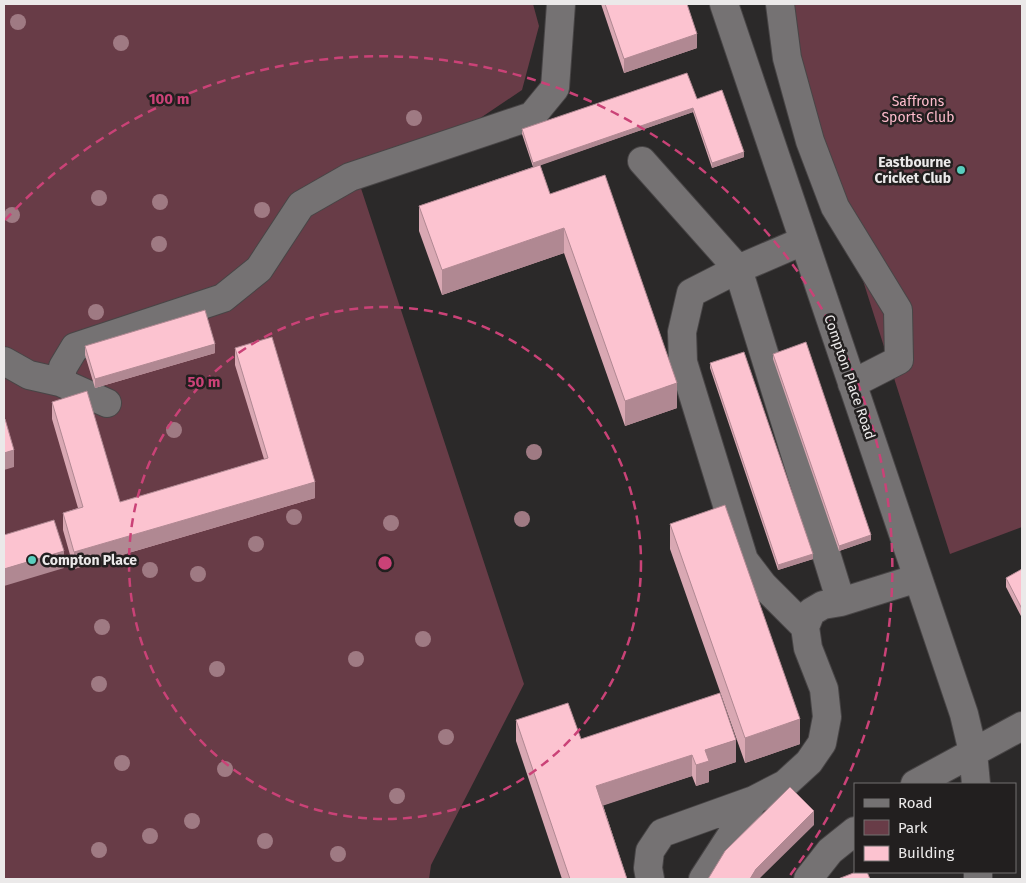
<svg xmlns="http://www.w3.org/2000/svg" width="1026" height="883" font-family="'Fira Sans',sans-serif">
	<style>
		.green { fill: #683c47 }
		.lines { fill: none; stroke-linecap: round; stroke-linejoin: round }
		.minor-casing { stroke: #484546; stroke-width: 30 }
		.minor { stroke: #757273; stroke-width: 28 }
		.tree { fill: #9f7a83 }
		.wall { fill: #d9a8b3 }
		.shaded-wall { fill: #b08892 }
		.building { fill: #fcc3d0; stroke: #b08892 }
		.ring { fill: none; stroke: #ca4277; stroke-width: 2.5; stroke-dasharray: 9 6 }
		.poi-dot { fill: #59cebe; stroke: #221f1f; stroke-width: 2 }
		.labels { text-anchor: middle; stroke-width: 5; stroke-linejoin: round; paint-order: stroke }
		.park-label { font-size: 14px; fill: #febccc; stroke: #221f1f }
		.poi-label { font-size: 14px; font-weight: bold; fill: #ebe9e9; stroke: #221f1f; text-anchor: end }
		.street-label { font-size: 14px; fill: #ebe9e9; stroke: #221f1f }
		.centre { fill: #ca4277; stroke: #221f1f; stroke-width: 2.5 }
		.ring-label { font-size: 15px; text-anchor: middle; font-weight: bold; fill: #ca4277; stroke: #221f1f; stroke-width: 5; stroke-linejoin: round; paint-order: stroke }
	</style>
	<rect width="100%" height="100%" fill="#2b2929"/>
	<path class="green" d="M 4,4 L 533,4 L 539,26 L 522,90 L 473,123 L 353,164 L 524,684 L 431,865 L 429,879 L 4,879 Z
		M 775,4 L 1022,4 L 1022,527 L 950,554 Z"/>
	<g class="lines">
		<g class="minor-casing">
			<path id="minor" d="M 724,4 L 964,714 L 973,752 L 976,784
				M 780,4 L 787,58 L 810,141 L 835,207 L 898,310 L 899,360 L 852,384
				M 642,161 L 738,269 L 691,293 L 682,332 L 683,362 L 744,560 L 763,585 L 805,627
				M 803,241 L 738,269 L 841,602
				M 4,361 L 29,375 L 60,382 L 107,403
				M 60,382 L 63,367 L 75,347 L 223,298 L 259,269 L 301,205 L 350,177 L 532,116 L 555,88 L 561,4
				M 915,784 L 1022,726
				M 650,879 L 648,868 L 650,851 L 662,833 L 754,800 L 785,784 L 809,762 L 822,743 L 827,717 L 824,689 L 808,648 L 805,627 L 811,612 L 823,605 L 841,602 L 918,578
				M 703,879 L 754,800
				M 808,879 L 830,851 L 855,831
				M 978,879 L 978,872"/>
		</g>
		<use href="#minor" class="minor"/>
	</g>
	<g class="tree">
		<circle cx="18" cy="22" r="8"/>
		<circle cx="121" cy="43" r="8"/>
		<circle cx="414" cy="118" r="8"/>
		<circle cx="99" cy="198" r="8"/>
		<circle cx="160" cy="202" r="8"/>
		<circle cx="262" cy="210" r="8"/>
		<circle cx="12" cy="215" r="8"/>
		<circle cx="159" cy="244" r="8"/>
		<circle cx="96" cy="312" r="8"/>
		<circle cx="174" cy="430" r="8"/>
		<circle cx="534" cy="452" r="8"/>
		<circle cx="294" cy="517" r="8"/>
		<circle cx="522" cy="519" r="8"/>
		<circle cx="391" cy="523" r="8"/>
		<circle cx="256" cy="544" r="8"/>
		<circle cx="150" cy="570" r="8"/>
		<circle cx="198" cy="574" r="8"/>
		<circle cx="102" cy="627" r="8"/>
		<circle cx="423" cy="639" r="8"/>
		<circle cx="356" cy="659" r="8"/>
		<circle cx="217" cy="669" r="8"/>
		<circle cx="99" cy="684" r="8"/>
		<circle cx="446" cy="737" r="8"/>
		<circle cx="122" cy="763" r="8"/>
		<circle cx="225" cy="769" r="8"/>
		<circle cx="397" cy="796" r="8"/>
		<circle cx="192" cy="821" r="8"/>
		<circle cx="150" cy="836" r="8"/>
		<circle cx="265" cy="841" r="8"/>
		<circle cx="99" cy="850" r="8"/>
		<circle cx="338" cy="854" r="8"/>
	</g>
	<path class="wall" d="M 601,4 L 687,4 L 697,48 L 624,73 Z
		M 697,99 L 744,157 L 712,168 L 693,112 L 540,165 L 550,194 L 677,408 L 625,426 L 564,253 L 442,295 L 419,231 L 419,206 L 533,167 L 522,134 L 522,129 Z
		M 85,346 L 215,353 L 95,388 L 85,355 Z
		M 235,348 L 315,498 L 74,569 L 63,530 L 63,513 L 78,508 L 52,419 L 52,402 L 120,502 L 264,459 L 235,365 Z
		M 773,354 L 871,540 L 839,551 L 773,359 Z
		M 710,363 L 813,559 L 778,570 L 710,368 Z
		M 670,524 L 800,744 L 745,763 L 670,549 Z
		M 1022,569 L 1022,618 L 1006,587 L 1006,578 Z
		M 516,720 L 581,739 L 736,762 L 709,771 L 709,782 L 696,786 L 692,776 L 603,805 L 627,879 L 562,879 L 516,741 Z"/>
	<path class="shaded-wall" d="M 697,34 L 697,48 L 624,73 L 624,59 Z
		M 693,108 L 693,112 L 533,168 L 533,163 Z
		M 744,152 L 744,157 L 712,168 L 712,163 Z
		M 564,228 L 564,253 L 442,295 L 442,270 Z
		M 215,344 L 215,353 L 95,388 L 95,379 Z
		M 677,383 L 677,408 L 625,426 L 625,401 Z
		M 14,450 L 14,467 L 4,470 L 4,453 Z
		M 315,482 L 315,498 L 74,569 L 74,552 Z
		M 871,535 L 871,540 L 839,551 L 839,546 Z
		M 64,551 L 64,568 L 4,586 L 4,569 Z
		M 813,554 L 813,559 L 778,570 L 778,565 Z
		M 800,719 L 800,744 L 745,763 L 745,738 Z
		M 736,740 L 736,762 L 709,771 L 709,782 L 696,786 L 696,765 L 705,750 Z
		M 692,755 L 692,776 L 596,808 L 596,786 Z
		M 814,811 L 814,825 L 759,879 L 750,879 L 756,869 Z"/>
	<path class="building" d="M 605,4 L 687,4 L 697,34 L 624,59 Z
		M 687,73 L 697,99 L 722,90 L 744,152 L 712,163 L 693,108 L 533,163 L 522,129 Z
		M 540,165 L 550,194 L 605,175 L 677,383 L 625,401 L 564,228 L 442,270 L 419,206 Z
		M 205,310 L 215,344 L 95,379 L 85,346 Z
		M 272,337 L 315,482 L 74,552 L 63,513 L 83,507 L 52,402 L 87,391 L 120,502 L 268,458 L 235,348 Z
		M 806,342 L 871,535 L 839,546 L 773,354 Z
		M 744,352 L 813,554 L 778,565 L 710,363 Z
		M 4,419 L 5,419 L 14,450 L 4,453 Z
		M 725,505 L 800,719 L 745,738 L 670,524 Z
		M 54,520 L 64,551 L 4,569 L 4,535 Z
		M 1022,569 L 1022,609 L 1006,578 Z
		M 720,693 L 736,740 L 705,750 L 709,761 L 696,765 L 692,755 L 596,786 L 627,879 L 570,879 L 516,720 L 568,703 L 581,739 Z
		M 790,787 L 814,811 L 756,869 L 750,879 L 708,879 L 725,851 Z
		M 856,872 L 867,872 L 870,879 L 838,879 Z"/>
	<g class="ring">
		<circle cx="385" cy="563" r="256"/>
		<path d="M5 220A512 512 0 0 1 788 878"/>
	</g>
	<g class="poi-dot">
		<circle cx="961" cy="170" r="5"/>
		<circle cx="32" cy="560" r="5"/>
	</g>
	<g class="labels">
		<g class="park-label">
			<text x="918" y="106">Saffrons<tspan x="918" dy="16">Sports Club</tspan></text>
		</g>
		<g class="poi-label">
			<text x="951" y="167">Eastbourne<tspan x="951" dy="16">Cricket Club</tspan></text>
			<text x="42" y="565" text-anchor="start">Compton Place</text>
		</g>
		<g class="street-label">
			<text transform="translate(850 377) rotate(71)" y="5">Compton Place Road</text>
		</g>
	</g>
	<circle cx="385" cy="563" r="8" class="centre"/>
	<g class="ring-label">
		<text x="169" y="104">100 m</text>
		<text x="204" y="387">50 m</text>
	</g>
	<rect width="1026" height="883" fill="none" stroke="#ebe9e9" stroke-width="10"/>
	<rect x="854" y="783" width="162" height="90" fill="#221f1f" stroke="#727070"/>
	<rect x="864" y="799" width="25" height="8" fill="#757273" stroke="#727070"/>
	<text x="898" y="808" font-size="15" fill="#ebe9e9">Road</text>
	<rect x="864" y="820" width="25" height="15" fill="#683c47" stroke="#727070"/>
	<text x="898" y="833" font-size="15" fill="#ebe9e9">Park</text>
	<rect x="864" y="846" width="25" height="15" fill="#fcc3d0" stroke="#727070"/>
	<text x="898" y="858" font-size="15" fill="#ebe9e9">Building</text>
</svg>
